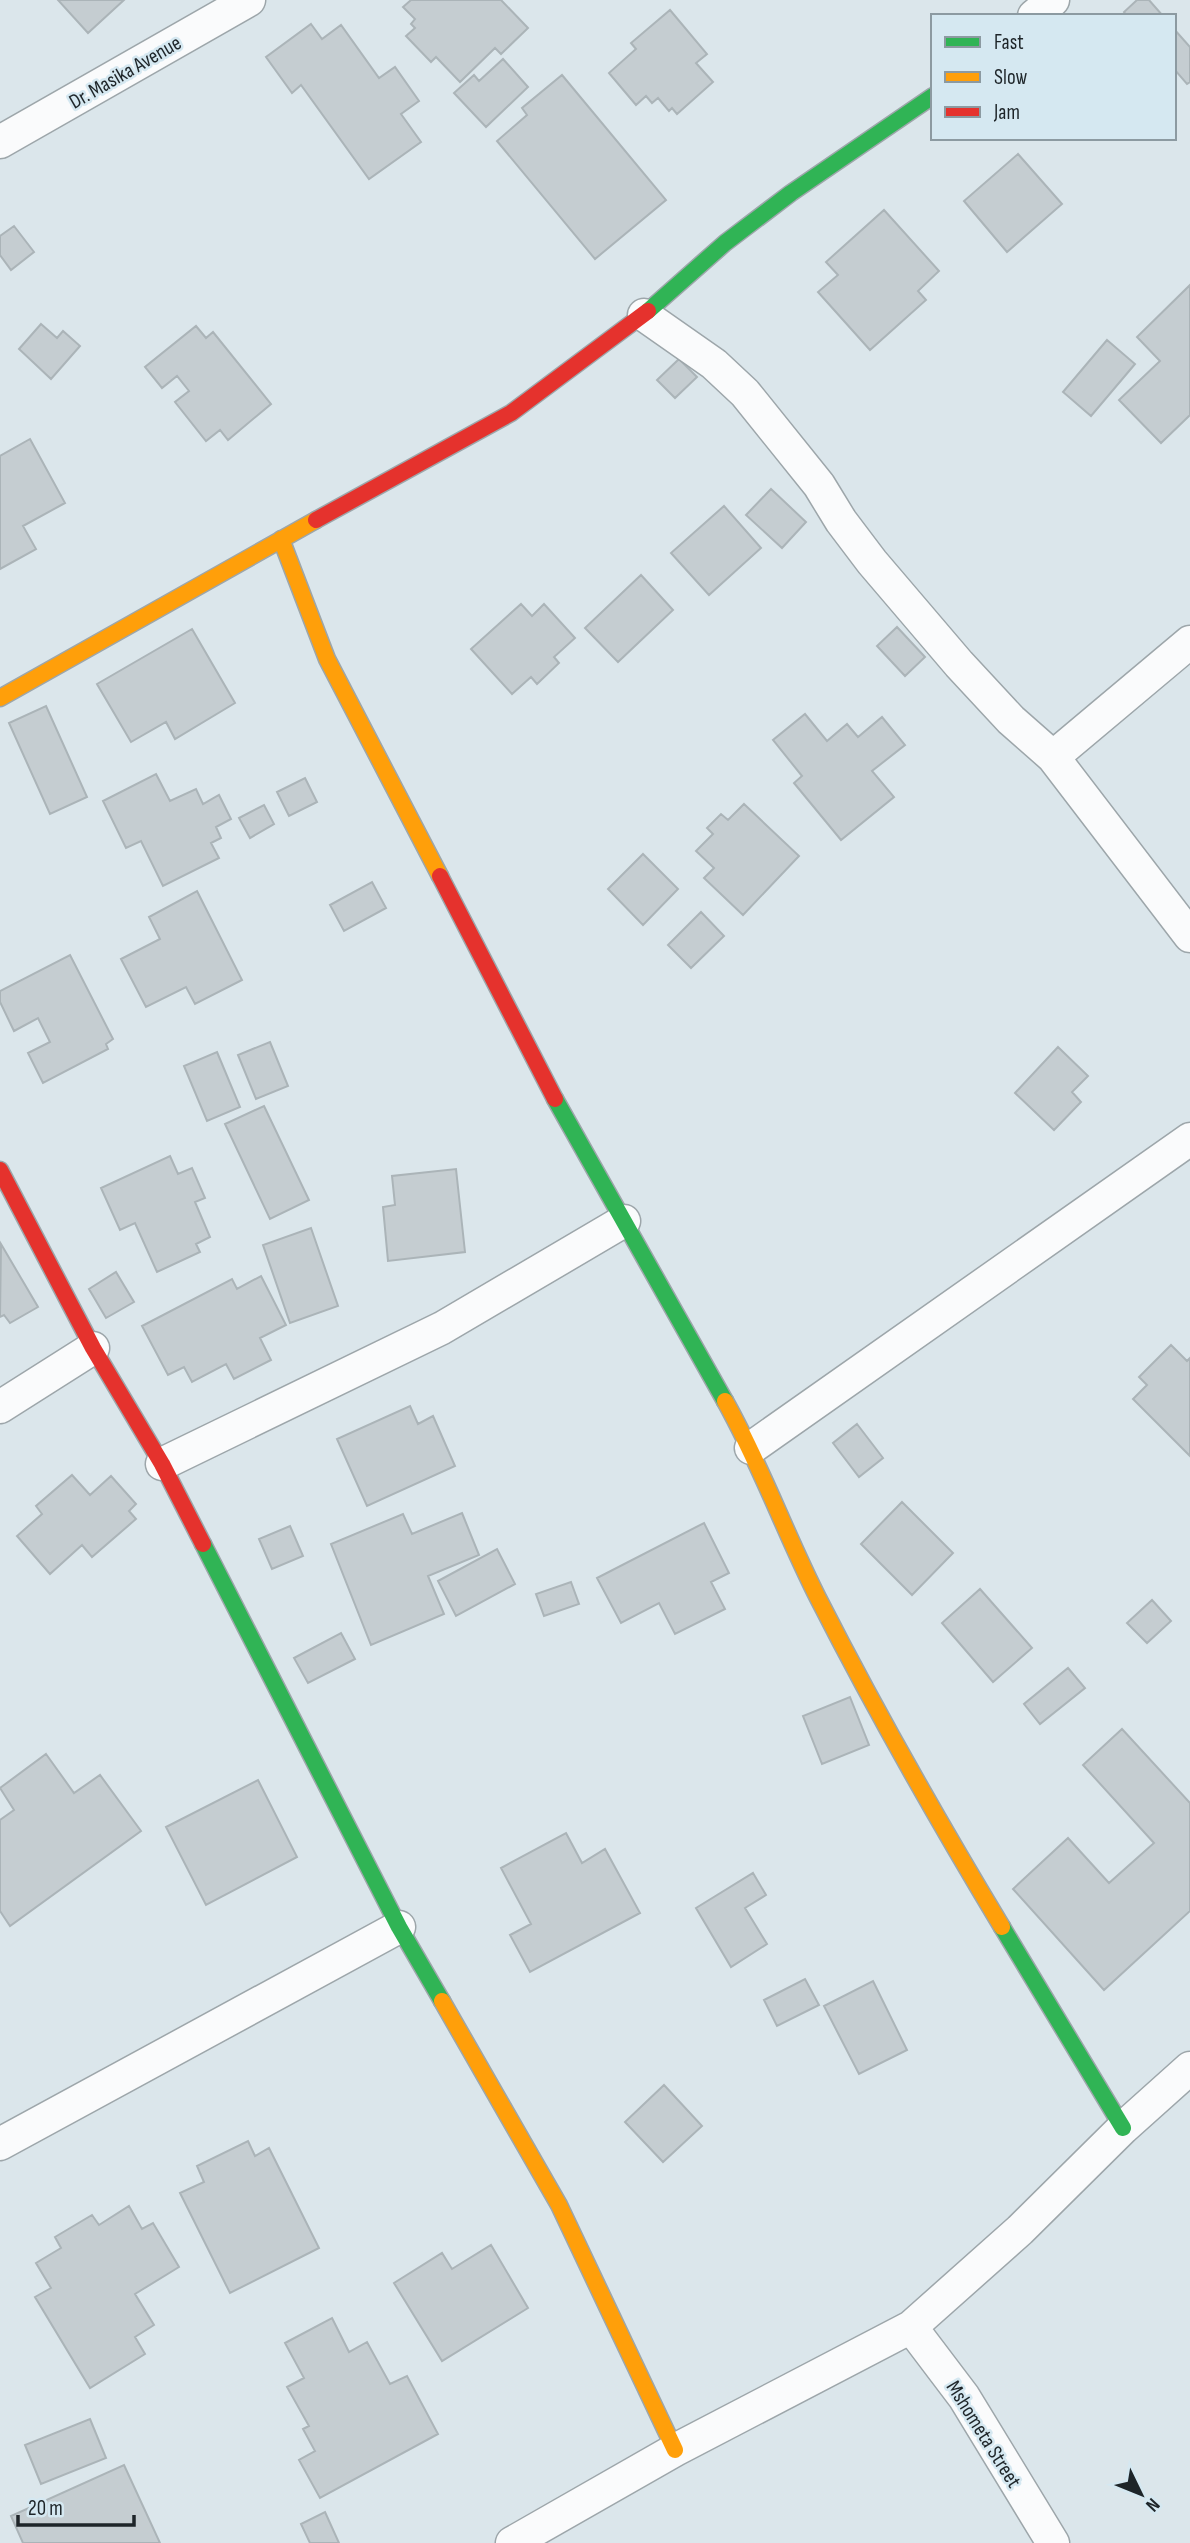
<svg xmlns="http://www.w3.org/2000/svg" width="1190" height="2543" font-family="'Sofia Sans Condensed',sans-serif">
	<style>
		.building { fill: #c5cdd1; stroke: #abb4b8; stroke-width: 2 }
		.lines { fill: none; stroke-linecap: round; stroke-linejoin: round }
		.street-casing { stroke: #9da6aa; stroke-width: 35 }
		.fast-casing { stroke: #9da6aa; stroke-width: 19 }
		.slow-casing { stroke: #9da6aa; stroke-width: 19 }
		.jam-casing { stroke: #9da6aa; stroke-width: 19 }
		.street { stroke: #fafbfc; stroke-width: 32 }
		.fast { stroke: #30b455; stroke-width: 16 }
		.slow { stroke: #ff9f0a; stroke-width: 16 }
		.jam { stroke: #e5322d; stroke-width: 16 }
		.labels { text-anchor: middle; stroke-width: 5; stroke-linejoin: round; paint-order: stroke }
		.street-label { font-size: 21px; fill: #1e2529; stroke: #d5e8f1 }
	</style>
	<rect width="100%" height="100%" fill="#dbe6eb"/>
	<path class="building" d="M 58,0 L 124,0 L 88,33 Z
		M 411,0 L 501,0 L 528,28 L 501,54 L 495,48 L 460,82 L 436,57 L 431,62 L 406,36 L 415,28 L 411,24 L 415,19 L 403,7 Z
		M 1137,0 L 1149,0 L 1163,16 L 1127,16 L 1124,12 Z
		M 670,10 L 707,54 L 696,63 L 713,82 L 677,114 L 672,108 L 669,111 L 658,98 L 652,103 L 646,96 L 636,105 L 609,73 L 636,49 L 631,43 Z
		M 311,24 L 322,39 L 341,25 L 379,78 L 395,67 L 419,101 L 401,114 L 421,142 L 369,179 L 301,85 L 292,93 L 266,57 Z
		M 1174,29 L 1190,47 L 1190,82 L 1187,84 L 1174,69 Z
		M 503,59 L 528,87 L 486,127 L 454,93 L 474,75 L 479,81 Z
		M 562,75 L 666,200 L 595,259 L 497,141 L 527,115 L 522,108 Z
		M 1018,154 L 1062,204 L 1007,252 L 964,201 Z
		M 884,210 L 939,271 L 918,291 L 926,300 L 870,350 L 818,292 L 838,275 L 826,262 Z
		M 14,226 L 34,252 L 11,270 L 0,255 L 0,236 Z
		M 1190,285 L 1190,415 L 1161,443 L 1119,400 L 1160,361 L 1137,337 Z
		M 41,324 L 57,338 L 63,331 L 80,346 L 51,379 L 19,349 Z
		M 196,326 L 206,338 L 213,332 L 271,404 L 228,440 L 220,430 L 206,441 L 175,402 L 189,391 L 177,376 L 162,388 L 145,367 Z
		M 1107,340 L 1135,364 L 1091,416 L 1063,392 Z
		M 679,359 L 697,377 L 675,398 L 657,380 Z
		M 30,439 L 65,503 L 23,526 L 36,549 L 0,569 L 0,456 Z
		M 771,489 L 806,522 L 782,548 L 746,515 Z
		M 724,506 L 761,548 L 709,595 L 671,553 Z
		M 641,575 L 673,610 L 618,662 L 585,628 Z
		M 521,604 L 532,616 L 544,604 L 575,638 L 554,657 L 559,663 L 537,684 L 531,677 L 512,694 L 471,649 Z
		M 897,627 L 925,657 L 905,676 L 877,646 Z
		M 192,629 L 235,703 L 175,739 L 166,722 L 131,742 L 97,684 Z
		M 46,706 L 87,797 L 50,814 L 9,723 Z
		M 805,714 L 827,741 L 847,724 L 858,737 L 882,717 L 905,745 L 872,771 L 894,797 L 841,840 L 794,783 L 802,776 L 773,740 Z
		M 156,774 L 170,801 L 196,789 L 203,804 L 219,795 L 231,819 L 216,827 L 221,838 L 211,843 L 219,858 L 163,886 L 141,841 L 126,848 L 103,801 Z
		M 305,778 L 317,802 L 289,816 L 277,792 Z
		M 744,804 L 799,856 L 743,915 L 704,878 L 714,868 L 696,851 L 713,834 L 707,828 L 721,814 L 728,820 Z
		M 264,805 L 274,824 L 250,838 L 239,818 Z
		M 643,854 L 678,889 L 643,925 L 608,889 Z
		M 372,882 L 386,908 L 344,931 L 330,905 Z
		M 197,891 L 242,980 L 195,1004 L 186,987 L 146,1007 L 121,959 L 160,939 L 149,917 Z
		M 701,912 L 724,936 L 691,968 L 668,945 Z
		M 70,955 L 113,1039 L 106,1044 L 108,1049 L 43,1083 L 28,1053 L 50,1042 L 38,1018 L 14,1031 L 0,1002 L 0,991 Z
		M 270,1042 L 288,1086 L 256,1099 L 238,1055 Z
		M 1058,1047 L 1088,1076 L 1072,1092 L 1081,1102 L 1054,1130 L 1015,1093 Z
		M 217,1052 L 240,1107 L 207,1121 L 184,1066 Z
		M 264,1106 L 309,1200 L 270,1219 L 225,1124 Z
		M 170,1156 L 178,1174 L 192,1168 L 205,1198 L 195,1202 L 210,1237 L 196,1244 L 200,1252 L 157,1272 L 135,1223 L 120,1230 L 101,1188 Z
		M 456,1169 L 465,1252 L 388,1261 L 383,1207 L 395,1205 L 392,1176 Z
		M 311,1228 L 338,1306 L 290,1323 L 263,1245 Z
		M 1,1244 L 38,1307 L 10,1323 L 4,1315 L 0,1317 Z
		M 116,1272 L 134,1302 L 106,1318 L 89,1289 Z
		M 261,1276 L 286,1325 L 260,1338 L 271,1360 L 234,1379 L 226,1364 L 192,1382 L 184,1367 L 168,1375 L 142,1326 L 232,1279 L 237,1289 Z
		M 1171,1345 L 1187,1361 L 1190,1358 L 1190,1456 L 1133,1399 L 1147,1385 L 1139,1377 Z
		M 410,1406 L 418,1424 L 433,1416 L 455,1466 L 367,1506 L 337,1439 Z
		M 857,1424 L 883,1458 L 859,1477 L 833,1443 Z
		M 72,1475 L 90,1495 L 111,1476 L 136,1504 L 129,1511 L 136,1519 L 92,1557 L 82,1545 L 50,1574 L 17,1536 L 42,1514 L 36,1506 Z
		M 902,1502 L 953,1553 L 912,1595 L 861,1544 Z
		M 462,1513 L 479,1555 L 428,1576 L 444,1614 L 371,1645 L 331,1544 L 403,1514 L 412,1534 Z
		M 704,1523 L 729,1573 L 711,1582 L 725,1609 L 675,1634 L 659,1603 L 621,1623 L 597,1578 Z
		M 290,1526 L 303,1556 L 272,1569 L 259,1539 Z
		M 497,1549 L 515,1584 L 456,1616 L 438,1581 Z
		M 571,1582 L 579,1604 L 544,1616 L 536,1594 Z
		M 980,1589 L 1032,1648 L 993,1682 L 942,1623 Z
		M 1152,1600 L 1171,1621 L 1147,1643 L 1127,1623 Z
		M 341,1633 L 355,1659 L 308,1683 L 294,1658 Z
		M 1068,1668 L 1085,1688 L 1040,1724 L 1024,1704 Z
		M 850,1697 L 869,1745 L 822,1764 L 803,1716 Z
		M 1122,1729 L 1190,1803 L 1190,1911 L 1104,1990 L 1013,1889 L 1068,1838 L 1109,1883 L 1154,1843 L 1083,1765 Z
		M 46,1754 L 74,1793 L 100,1775 L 141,1831 L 10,1926 L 0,1911 L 0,1820 L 14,1810 L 0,1788 Z
		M 258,1780 L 297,1857 L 206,1905 L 166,1827 Z
		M 566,1833 L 582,1863 L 605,1849 L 640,1913 L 530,1972 L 510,1935 L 531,1924 L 501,1868 Z
		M 753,1873 L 766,1895 L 745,1908 L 767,1944 L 731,1967 L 696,1908 Z
		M 805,1979 L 819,2005 L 777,2026 L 764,2000 Z
		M 873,1981 L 907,2050 L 859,2074 L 824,2006 Z
		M 664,2085 L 702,2126 L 663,2162 L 625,2122 Z
		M 248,2141 L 255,2156 L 269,2148 L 319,2248 L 230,2293 L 180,2193 L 204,2182 L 197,2166 Z
		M 129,2206 L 142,2229 L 153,2223 L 179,2267 L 135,2294 L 154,2325 L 135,2337 L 145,2354 L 90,2388 L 35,2297 L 51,2288 L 36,2263 L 61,2248 L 55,2237 L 92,2215 L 99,2225 Z
		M 491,2245 L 528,2308 L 442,2361 L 394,2283 L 442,2253 L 452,2269 Z
		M 332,2318 L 349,2352 L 367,2342 L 390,2384 L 407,2376 L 438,2434 L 320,2498 L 299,2460 L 315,2451 L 303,2429 L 309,2426 L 287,2387 L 304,2378 L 285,2343 Z
		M 90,2419 L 106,2458 L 41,2484 L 25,2445 Z
		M 124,2465 L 160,2543 L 23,2543 L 11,2516 Z
		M 325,2512 L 339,2543 L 310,2543 L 301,2524 Z"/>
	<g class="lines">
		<g class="street-casing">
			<path id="street" d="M 1034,16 L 1053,0
				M 0,142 L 249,0
				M 644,315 L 714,364 L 745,393 L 819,485 L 841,521 L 872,562 L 959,664 L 1011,720 L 1053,757 L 1190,936
				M 1053,757 L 1190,642
				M 0,1407 L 93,1348
				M 751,1448 L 1190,1139
				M 162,1464 L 442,1328 L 624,1221
				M 0,2144 L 399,1927
				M 911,2327 L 964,2397 L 1053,2543
				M 512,2543 L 675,2450 L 911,2327 L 1020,2230 L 1123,2128 L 1190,2068"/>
		</g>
		<g class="fast-casing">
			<path id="fast" d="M 648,311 L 725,243 L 791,193 L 933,96
				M 555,1099 L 725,1401
				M 203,1544 L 399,1927 L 442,2001
				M 1002,1927 L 1123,2128"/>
		</g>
		<g class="slow-casing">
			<path id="slow" d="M 281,539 L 327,659 L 440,876
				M 0,698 L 316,520
				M 725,1401 C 761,1465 785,1533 818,1598 C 875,1710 937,1819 1002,1927
				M 442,2001 L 559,2205 L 675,2450"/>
		</g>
		<g class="jam-casing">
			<path id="jam" d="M 316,520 L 511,413 L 648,311
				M 440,876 L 555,1099
				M 0,1170 L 93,1348 L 162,1464 L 203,1544"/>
		</g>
		<use href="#street" class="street"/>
		<use href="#fast" class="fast"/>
		<use href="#slow" class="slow"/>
		<use href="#jam" class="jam"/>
	</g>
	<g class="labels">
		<g class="street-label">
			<text transform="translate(125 72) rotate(-30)" y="7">Dr. Masika Avenue</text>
			<text transform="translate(984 2434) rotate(58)" y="7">Mshometa Street</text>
		</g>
	</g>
	<rect x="931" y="14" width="245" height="126" fill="#d5e8f1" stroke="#8c9aa1" stroke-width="2"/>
	<rect x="945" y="37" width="35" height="10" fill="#30b455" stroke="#8c9aa1" stroke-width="2"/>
	<text x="994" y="49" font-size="21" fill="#1e2529">Fast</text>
	<rect x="945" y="72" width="35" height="10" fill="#ff9f0a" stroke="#8c9aa1" stroke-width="2"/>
	<text x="994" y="84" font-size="21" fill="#1e2529">Slow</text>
	<rect x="945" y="107" width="35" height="10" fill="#e5322d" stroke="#8c9aa1" stroke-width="2"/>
	<text x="994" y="119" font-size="21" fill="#1e2529">Jam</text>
	<g transform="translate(1141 2494) rotate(133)" stroke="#d5e8f1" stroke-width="5" paint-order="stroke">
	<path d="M0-5L12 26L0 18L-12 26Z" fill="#1e2529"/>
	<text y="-10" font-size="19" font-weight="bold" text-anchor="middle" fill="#1e2529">N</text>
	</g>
	<path d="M18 2515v10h116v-10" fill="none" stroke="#1e2529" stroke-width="3.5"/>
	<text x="28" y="2515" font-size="21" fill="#1e2529" stroke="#d5e8f1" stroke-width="5" paint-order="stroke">20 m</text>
</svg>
